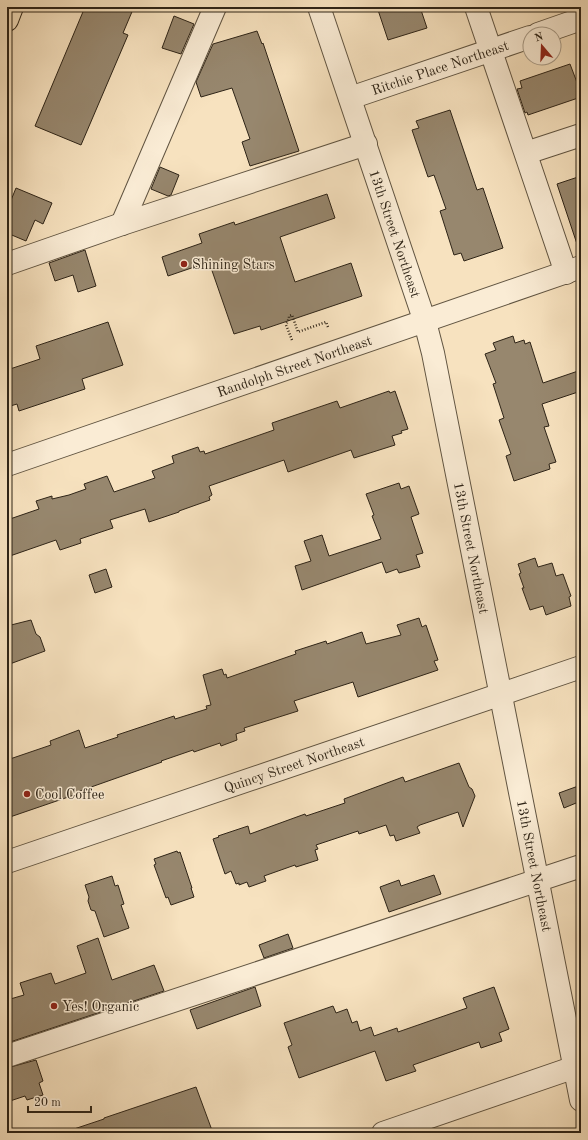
<svg xmlns="http://www.w3.org/2000/svg" width="588" height="1140" font-family="'Old Standard TT',serif">
	<style>
		.building { fill: #97876e; stroke: #2e2417 }
		.lines { fill: none; stroke-linecap: round; stroke-linejoin: round }
		.minor-casing { stroke: #605441; stroke-width: 24 }
		.major-casing { stroke: #2e2417; stroke-width: 24 }
		.path { stroke: #2e2417; stroke-width: 2.5; stroke-dasharray: 1 2; stroke-linecap: butt }
		.minor { stroke: #faecd5; stroke-width: 22 }
		.major { stroke: #f7e2bf; stroke-width: 22 }
		.poi-dot { fill: #8f2418; stroke: #faecd5; stroke-width: 1.5 }
		.labels { text-anchor: middle; stroke-width: 3; stroke-linejoin: round; paint-order: stroke }
		.street-label { font-size: 14px; fill: #2e2417; stroke: #faecd5 }
		.poi-label { font-size: 14px; fill: #2e2417; stroke: #faecd5; text-anchor: start }
	</style>
	<rect width="100%" height="100%" fill="#f7e2bf"/>
	<filter id="stains"><feTurbulence type="fractalNoise" baseFrequency=".005" numOctaves="4"/><feColorMatrix values="0 0 0 0 .2 0 0 0 0 .09 0 0 0 0 .02 0 0 0 .5 -.17"/></filter>
	<radialGradient id="worn" r=".72"><stop offset=".6" stop-color="#630" stop-opacity="0"/><stop offset="1" stop-color="#630" stop-opacity=".3"/></radialGradient>
	<path class="building" d="M 85,7 L 134,7 L 123,33 L 128,35 L 81,145 L 35,126 Z
		M 377,7 L 420,7 L 427,28 L 388,40 Z
		M 174,16 L 194,24 L 181,54 L 162,48 Z
		M 257,31 L 262,44 L 263,43 L 299,151 L 250,166 L 242,142 L 250,139 L 232,88 L 201,97 L 196,82 L 213,44 Z
		M 570,64 L 581,93 L 581,97 L 528,115 L 527,112 L 525,113 L 517,89 L 522,88 L 520,81 Z
		M 450,110 L 477,190 L 483,188 L 503,248 L 464,261 L 461,253 L 454,255 L 440,211 L 446,209 L 434,175 L 428,177 L 412,130 L 419,128 L 416,121 Z
		M 160,167 L 179,175 L 171,195 L 168,196 L 151,189 Z
		M 581,176 L 581,246 L 578,247 L 557,184 Z
		M 16,188 L 52,203 L 43,224 L 35,220 L 26,241 L 7,233 L 7,210 Z
		M 327,194 L 335,218 L 280,237 L 295,282 L 351,263 L 362,296 L 261,330 L 260,326 L 234,334 L 209,262 L 168,276 L 162,257 L 202,243 L 199,234 L 234,222 L 235,225 Z
		M 85,250 L 96,286 L 78,292 L 73,275 L 55,281 L 49,263 Z
		M 108,322 L 123,365 L 82,379 L 85,389 L 19,411 L 17,404 L 7,407 L 7,370 L 40,359 L 36,346 Z
		M 513,336 L 515,343 L 524,340 L 525,344 L 530,342 L 543,383 L 581,370 L 581,391 L 542,404 L 549,426 L 544,427 L 556,462 L 549,464 L 550,469 L 514,481 L 506,456 L 511,454 L 499,420 L 504,418 L 493,384 L 496,383 L 485,354 L 496,350 L 493,343 Z
		M 389,391 L 390,393 L 395,391 L 408,429 L 401,431 L 402,433 L 392,436 L 395,445 L 354,458 L 351,450 L 288,472 L 284,460 L 209,486 L 212,495 L 209,497 L 210,500 L 179,511 L 179,512 L 149,522 L 145,509 L 110,520 L 113,528 L 80,539 L 81,543 L 60,550 L 56,540 L 7,557 L 7,520 L 39,509 L 36,501 L 52,496 L 52,499 L 69,495 L 86,489 L 84,484 L 107,476 L 114,492 L 155,478 L 152,471 L 174,463 L 172,456 L 198,447 L 200,452 L 204,451 L 205,454 L 274,430 L 272,423 L 337,401 L 340,408 Z
		M 399,483 L 401,489 L 409,486 L 419,514 L 411,517 L 423,553 L 416,555 L 420,567 L 399,573 L 397,569 L 386,573 L 382,562 L 302,590 L 295,566 L 311,561 L 304,541 L 322,535 L 329,556 L 381,539 L 372,516 L 374,515 L 366,494 Z
		M 535,558 L 538,567 L 552,563 L 556,576 L 563,574 L 571,596 L 569,597 L 571,606 L 546,615 L 543,606 L 530,610 L 522,588 L 524,588 L 519,574 L 521,573 L 518,564 Z
		M 106,569 L 112,587 L 95,593 L 89,575 Z
		M 419,618 L 422,627 L 426,625 L 438,660 L 434,661 L 438,670 L 358,697 L 353,682 L 294,701 L 298,711 L 244,728 L 245,731 L 236,734 L 237,740 L 221,746 L 220,743 L 194,752 L 193,750 L 161,761 L 162,762 L 77,792 L 77,794 L 7,818 L 7,760 L 51,745 L 50,741 L 79,730 L 85,748 L 118,737 L 117,735 L 174,716 L 175,719 L 207,709 L 206,706 L 211,705 L 203,675 L 222,669 L 224,675 L 226,674 L 227,678 L 296,654 L 295,651 L 326,641 L 327,644 L 362,632 L 366,644 L 401,635 L 397,625 Z
		M 31,620 L 36,634 L 40,637 L 45,651 L 7,665 L 7,626 Z
		M 459,763 L 469,787 L 472,789 L 475,796 L 463,827 L 458,812 L 420,825 L 417,827 L 420,833 L 396,841 L 394,835 L 390,836 L 386,825 L 359,834 L 358,831 L 316,845 L 318,849 L 315,850 L 318,860 L 296,867 L 295,865 L 264,876 L 266,881 L 249,887 L 247,882 L 239,885 L 239,883 L 236,884 L 231,871 L 225,874 L 213,839 L 219,837 L 218,836 L 248,826 L 250,834 L 305,814 L 306,816 L 345,803 L 344,799 L 403,777 L 405,782 Z
		M 581,785 L 581,801 L 564,808 L 559,793 Z
		M 177,851 L 178,853 L 180,852 L 192,888 L 191,888 L 194,897 L 171,905 L 168,897 L 166,898 L 154,865 L 156,864 L 154,859 Z
		M 434,875 L 441,894 L 389,912 L 380,887 L 399,880 L 401,886 Z
		M 112,876 L 115,886 L 118,885 L 124,904 L 121,905 L 129,928 L 104,937 L 95,911 L 91,910 L 88,901 L 89,897 L 85,885 Z
		M 288,934 L 293,948 L 264,958 L 259,945 Z
		M 98,938 L 112,980 L 154,965 L 164,991 L 7,1043 L 7,1000 L 24,995 L 20,983 L 51,973 L 55,984 L 86,973 L 77,946 Z
		M 255,987 L 261,1006 L 197,1029 L 190,1010 Z
		M 494,987 L 509,1029 L 499,1033 L 502,1041 L 481,1048 L 479,1042 L 413,1065 L 416,1071 L 386,1081 L 375,1051 L 299,1078 L 288,1047 L 292,1045 L 284,1023 L 333,1006 L 336,1013 L 347,1009 L 352,1023 L 357,1021 L 360,1031 L 371,1027 L 374,1036 L 397,1028 L 398,1032 L 467,1008 L 463,998 Z
		M 36,1060 L 43,1081 L 39,1083 L 43,1095 L 27,1100 L 25,1096 L 7,1102 L 7,1068 Z
		M 196,1087 L 213,1133 L 71,1133 L 71,1130 L 104,1119 L 104,1118 Z"/>
	<g class="lines">
		<g class="minor-casing">
			<g id="minor">
				<path id="s1" d="M 319,7 L 425,322 L 433,353 L 581,1100"/>
				<path d="M 476,7 L 566,273"/>
				<path d="M 538,34 L 581,19"/>
				<path id="s2" d="M 350,98 L 530,37"/>
				<path d="M 526,153 L 581,135"/>
				<path d="M 122,224 L 215,7"/>
				<path d="M 7,264 L 122,224 L 366,144"/>
				<path id="s3" d="M 7,465 L 581,267"/>
				<path id="s4" d="M 7,862 L 581,667"/>
				<path d="M 7,1056 L 581,866"/>
				<path d="M 383,1133 L 581,1065"/>
			</g>
		</g>
		<g class="major-casing">
			<path id="major" d="M 7,20 L 12,7"/>
		</g>
		<path class="path" d="M 292,340 L 286,325 L 289,318 L 289,316 L 292,315 L 298,332 L 326,322 L 328,327"/>
		<use href="#minor" class="minor"/>
		<use href="#major" class="major"/>
	</g>
	<g class="poi-dot">
		<circle cx="184" cy="264" r="4"/>
		<circle cx="27" cy="794" r="4"/>
		<circle cx="54" cy="1006" r="4"/>
	</g>
	<g class="labels">
		<g class="street-label">
			<text dy="5" stroke="none"><textPath href="#s2" startOffset="95">Ritchie Place Northeast</textPath></text>
			<text dy="5" stroke="none"><textPath href="#s1" startOffset="239">13th Street Northeast</textPath></text>
			<text dy="5" stroke="none"><textPath href="#s3" startOffset="304">Randolph Street Northeast</textPath></text>
			<text dy="5" stroke="none"><textPath href="#s1" startOffset="563">13th Street Northeast</textPath></text>
			<text dy="5" stroke="none"><textPath href="#s4" startOffset="303">Quincy Street Northeast</textPath></text>
			<text dy="5" stroke="none"><textPath href="#s1" startOffset="887">13th Street Northeast</textPath></text>
		</g>
		<g class="poi-label">
			<text x="192" y="269">Shining Stars</text>
			<text x="35" y="799">Cool Coffee</text>
			<text x="62" y="1011">Yes! Organic</text>
		</g>
	</g>
	<rect width="588" height="1140" fill="none" stroke="#f7e2bf" stroke-width="24"/>
	<rect x="8" y="8" width="572" height="1124" fill="none" stroke="#2e2417" stroke-width="2"/>
	<rect x="12" y="12" width="564" height="1116" fill="none" stroke="#2e2417"/>
	<g transform="translate(542 46) rotate(341)"><circle r="19" fill="#faecd5" stroke="#a89c89"/>
	<path d="M0-3L7 15L0 10L-7 15Z" fill="#8f2418"/>
	<text y="-6" font-size="11" font-weight="bold" text-anchor="middle" fill="#2e2417">N</text>
	</g>
	<path d="M28 1106v6h63v-6" fill="none" stroke="#2e2417" stroke-width="2"/>
	<text x="34" y="1106" font-size="12" fill="#2e2417" stroke="#faecd5" stroke-width="3" paint-order="stroke">20 m</text>
	<rect width="100%" height="100%" filter="url(#stains)"/>
	<rect width="100%" height="100%" fill="url(#worn)"/>
</svg>
